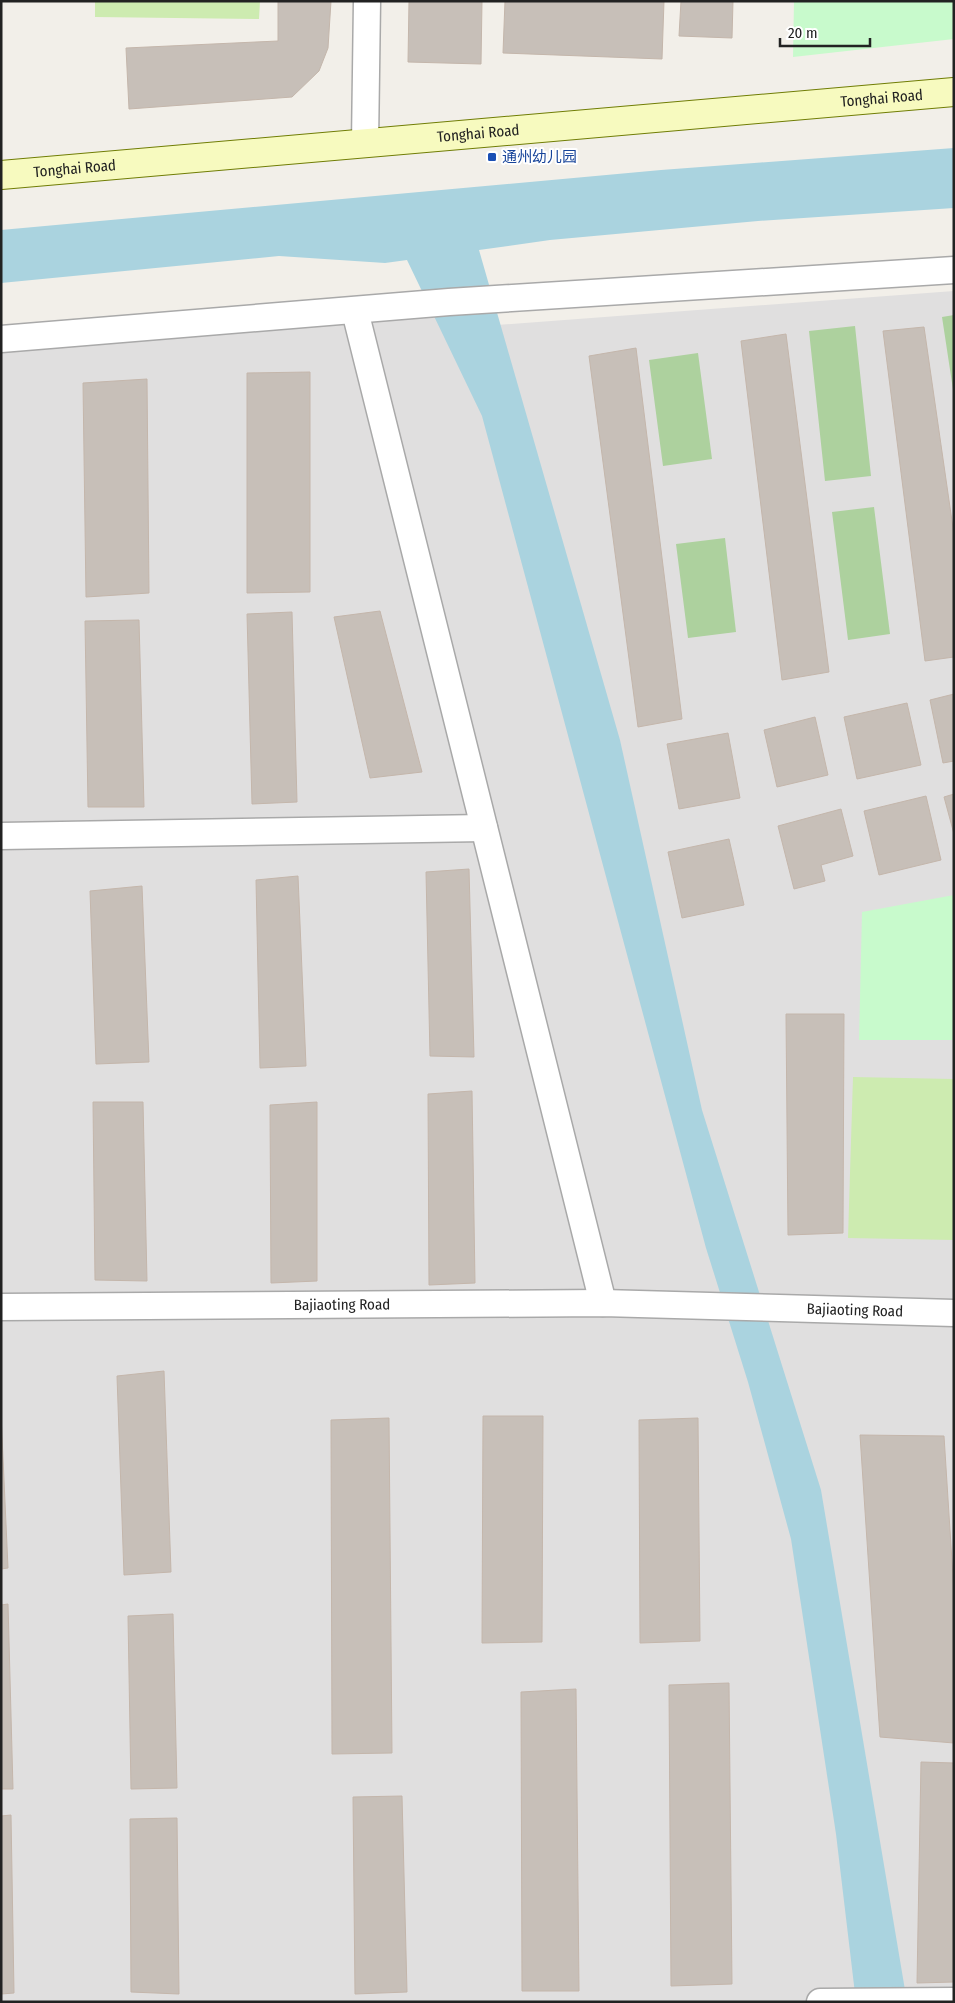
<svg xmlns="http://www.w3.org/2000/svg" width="955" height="2003" font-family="'Fira Sans Condensed','Noto Sans SC',sans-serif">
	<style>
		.residential { fill: #e0dfdf }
		.grass { fill: #cdebb0 }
		.forest { fill: #add19e }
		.park { fill: #c8facc }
		.water { fill: #aad3df }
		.building { fill: #c7bfb8; stroke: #c4b6ab }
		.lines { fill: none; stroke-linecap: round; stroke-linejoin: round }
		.street-casing { stroke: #a9a9a9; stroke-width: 29 }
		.secondary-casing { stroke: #707d05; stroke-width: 30 }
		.street { stroke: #fff; stroke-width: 26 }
		.secondary { stroke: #f7fabf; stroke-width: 28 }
		.transit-dot { fill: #1a4fb4; stroke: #fff; stroke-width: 2 }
		.labels { text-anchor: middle; stroke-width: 4; stroke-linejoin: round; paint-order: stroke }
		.street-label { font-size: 15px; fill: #222; stroke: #fff }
		.transit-label { font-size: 15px; fill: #164399; stroke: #fff; text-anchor: start }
	</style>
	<rect width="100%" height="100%" fill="#f2efe9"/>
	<path class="residential" d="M 954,291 L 954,2002 L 1,2002 L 1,342 L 449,302 L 483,326 Z"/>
	<path class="grass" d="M 95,1 L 260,1 L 259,19 L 95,17 Z
		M 853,1077 L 954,1079 L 954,1240 L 848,1238 Z"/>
	<path class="forest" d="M 954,315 L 954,396 L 942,317 Z
		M 855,326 L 871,476 L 825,481 L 809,331 Z
		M 698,353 L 712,459 L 663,466 L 649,360 Z
		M 874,507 L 890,634 L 848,640 L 832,512 Z
		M 725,538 L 736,632 L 688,638 L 676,544 Z"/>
	<path class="park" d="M 794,1 L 954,1 L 954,39 L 793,57 Z
		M 954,895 L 954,1040 L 859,1040 L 862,912 Z"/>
	<path class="water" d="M 954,148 L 954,208 L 758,221 L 550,240 L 479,250 L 620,740 L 702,1110 L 821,1490 L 907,2002 L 856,2002 L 836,1834 L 791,1539 L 748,1382 L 706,1248 L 482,416 L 407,260 L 385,263 L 279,256 L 1,283 L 1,230 L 661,170 Z"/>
	<path class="building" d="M 278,1 L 331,1 L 328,48 L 319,71 L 292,97 L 129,109 L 126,48 L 278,41 Z
		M 409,1 L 482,1 L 481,64 L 408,62 Z
		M 505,1 L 664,1 L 662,59 L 503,53 Z
		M 681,1 L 733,1 L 732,38 L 679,36 Z
		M 924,327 L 954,535 L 954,657 L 925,661 L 883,331 Z
		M 786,334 L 829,672 L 782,680 L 741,341 Z
		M 636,348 L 682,719 L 638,727 L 589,356 Z
		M 310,372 L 310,592 L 247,593 L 247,373 Z
		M 147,379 L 149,593 L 86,597 L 83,383 Z
		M 380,611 L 422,772 L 370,778 L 334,617 Z
		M 292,612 L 297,802 L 252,804 L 247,614 Z
		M 139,620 L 144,807 L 88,807 L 85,621 Z
		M 954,694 L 954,761 L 943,763 L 930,700 Z
		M 907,703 L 921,765 L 857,779 L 844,717 Z
		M 815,717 L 828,775 L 777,787 L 764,730 Z
		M 728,733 L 740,798 L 679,809 L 667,744 Z
		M 954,794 L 954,834 L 944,797 Z
		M 926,796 L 941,860 L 879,875 L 864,811 Z
		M 841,809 L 853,856 L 821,865 L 825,881 L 794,889 L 778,826 Z
		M 729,839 L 744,905 L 682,918 L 668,852 Z
		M 469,869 L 474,1057 L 430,1056 L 426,872 Z
		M 298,876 L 306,1066 L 260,1068 L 256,880 Z
		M 142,886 L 149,1062 L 96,1064 L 90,891 Z
		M 786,1014 L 844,1014 L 843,1233 L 788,1235 Z
		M 472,1091 L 475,1283 L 429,1285 L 428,1094 Z
		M 93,1102 L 143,1102 L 147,1281 L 95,1280 Z
		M 317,1102 L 317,1281 L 271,1283 L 270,1105 Z
		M 164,1371 L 171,1572 L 124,1575 L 117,1376 Z
		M 1,1414 L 8,1568 L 1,1569 Z
		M 483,1416 L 543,1416 L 542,1642 L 482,1643 Z
		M 389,1418 L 392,1753 L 332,1754 L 331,1420 Z
		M 698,1418 L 700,1641 L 640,1643 L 639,1420 Z
		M 860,1435 L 944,1436 L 954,1593 L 954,1743 L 880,1737 Z
		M 8,1604 L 13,1789 L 1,1789 L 1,1605 Z
		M 173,1614 L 177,1788 L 131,1789 L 128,1616 Z
		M 729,1683 L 732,1984 L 671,1986 L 669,1685 Z
		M 576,1689 L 579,1991 L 522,1991 L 521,1692 Z
		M 921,1762 L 954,1763 L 954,1982 L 917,1983 Z
		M 402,1796 L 407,1992 L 355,1994 L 353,1797 Z
		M 11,1815 L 14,1993 L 1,1994 L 1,1816 Z
		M 177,1818 L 179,1994 L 131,1992 L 130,1819 Z"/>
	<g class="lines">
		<g class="street-casing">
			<g id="street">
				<path d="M 365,143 L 367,1"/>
				<path d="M 355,311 L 603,1303"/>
				<path d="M 1,339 L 449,302 L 954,270"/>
				<path d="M 1,836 L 484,828"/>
				<path id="s1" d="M 1,1307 L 603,1303 L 954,1313"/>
				<path d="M 820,2002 L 954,2001"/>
			</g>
		</g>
		<g class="secondary-casing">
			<g id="secondary">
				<path id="s2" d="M 1,175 L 954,92"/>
			</g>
		</g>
		<use href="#street" class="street"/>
		<use href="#secondary" class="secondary"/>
	</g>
	<rect class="transit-dot" x="487" y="152" width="10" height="10" rx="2.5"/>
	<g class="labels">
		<g class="street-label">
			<text dy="5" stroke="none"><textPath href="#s2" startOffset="884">Tonghai Road</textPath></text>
			<text dy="5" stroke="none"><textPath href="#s2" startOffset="479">Tonghai Road</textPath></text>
			<text dy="5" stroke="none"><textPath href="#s2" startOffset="74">Tonghai Road</textPath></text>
			<text dy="5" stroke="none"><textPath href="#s1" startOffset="341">Bajiaoting Road</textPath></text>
			<text dy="5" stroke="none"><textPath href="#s1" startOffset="854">Bajiaoting Road</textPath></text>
		</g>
		<g class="transit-label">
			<text x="502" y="162">通州幼儿园</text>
		</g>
	</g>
	<rect width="955" height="2003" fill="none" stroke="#222222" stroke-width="5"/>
	<path d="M780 38v8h90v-8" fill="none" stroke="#222222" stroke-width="2.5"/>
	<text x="788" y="38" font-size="15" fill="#222222" stroke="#ffffff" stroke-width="4" paint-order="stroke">20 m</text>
</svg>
